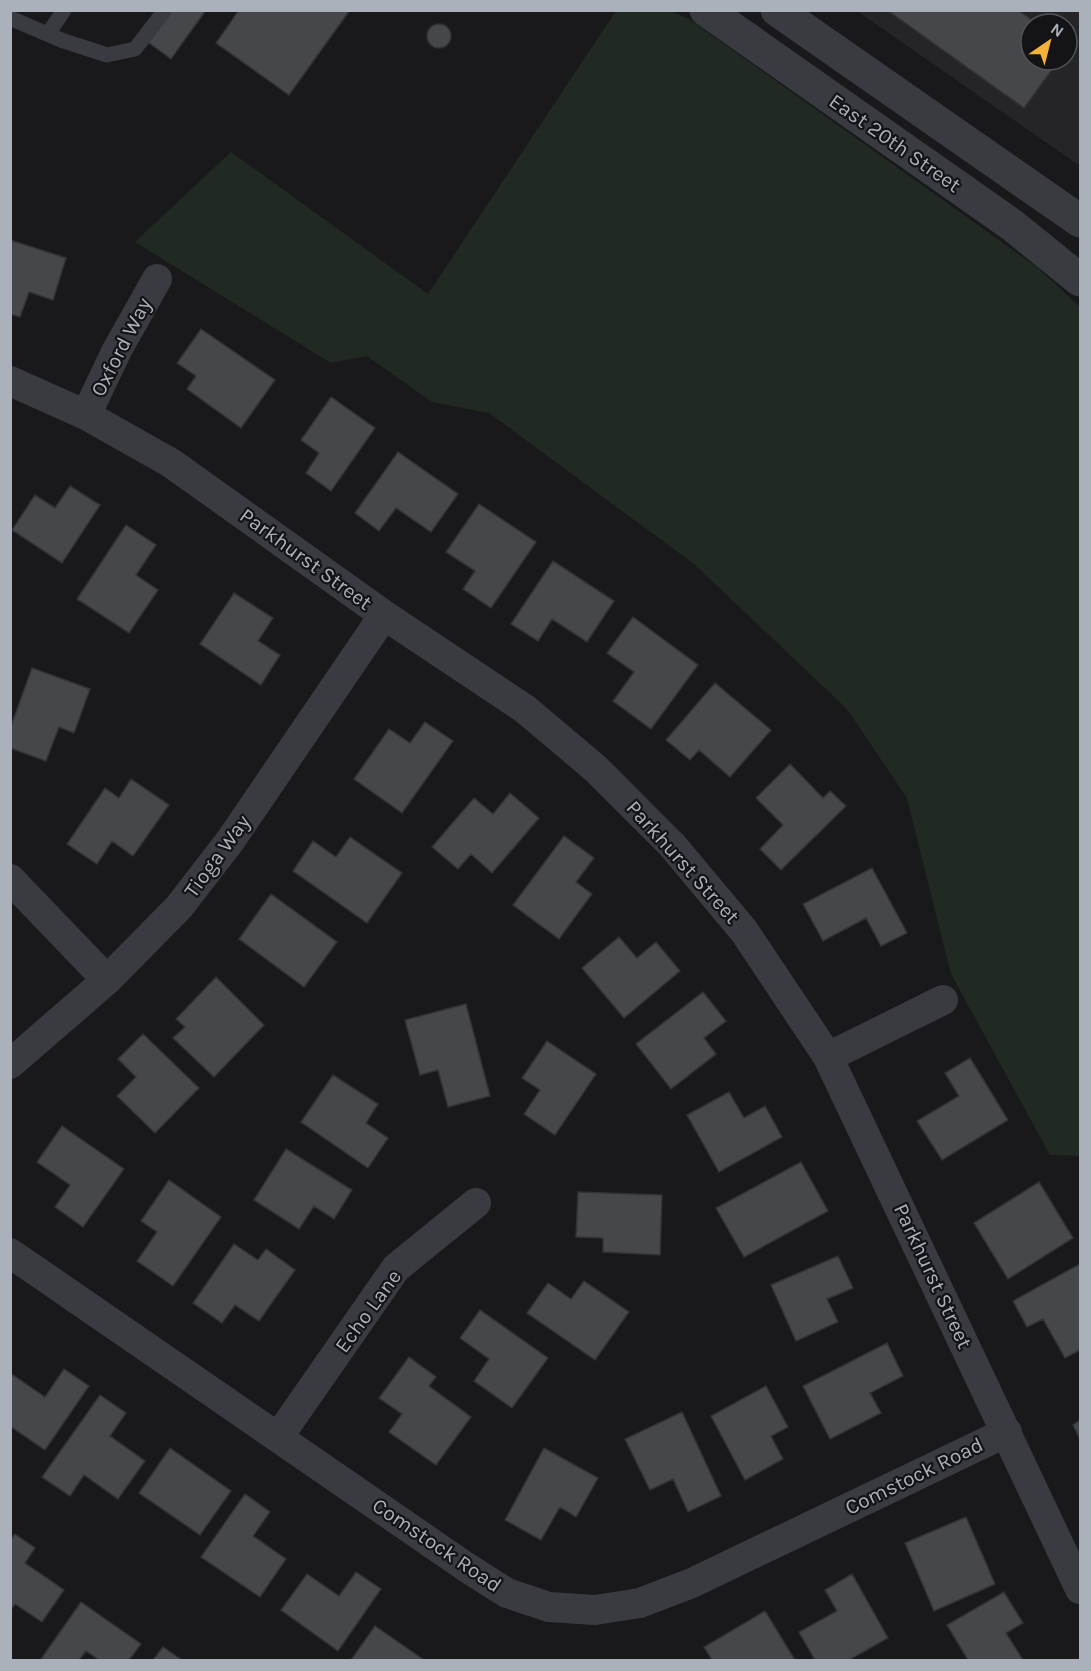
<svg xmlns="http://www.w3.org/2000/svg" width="1091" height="1671" font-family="Karla,sans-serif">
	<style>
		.built { fill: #252528; fill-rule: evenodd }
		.green { fill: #212a22 }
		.building { fill: #45474b; stroke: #333337; stroke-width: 1.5 }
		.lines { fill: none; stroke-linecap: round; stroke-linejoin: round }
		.service { stroke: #3a3b40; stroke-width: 15 }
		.minor { stroke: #3a3b40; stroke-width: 30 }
		.tertiary { stroke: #3a3b40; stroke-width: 33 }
		.labels { text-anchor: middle; stroke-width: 4.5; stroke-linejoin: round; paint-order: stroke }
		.street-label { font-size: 21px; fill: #abb1bb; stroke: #141416 }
	</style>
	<rect width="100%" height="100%" fill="#19191b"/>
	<path class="built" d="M 857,11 L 1080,11 L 1080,166 ZM 1031,24 L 1067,24 L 1067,60 L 1031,60 Z"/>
	<path class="green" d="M 616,11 L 670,11 L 689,19 L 1038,268 L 1080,307 L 1080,1156 L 1050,1155 L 951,974 L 907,798 L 847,709 L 694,564 L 489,413 L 432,402 L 367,356 L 331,363 L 135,242 L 231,152 L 428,294 Z"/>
	<path class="building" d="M 171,10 L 206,10 L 171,59 L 148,42 Z
		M 239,10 L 350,10 L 289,95 L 216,43 Z
		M 887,10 L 1018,10 L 1037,24 L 1031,24 L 1031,60 L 1059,60 L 1024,108 Z
		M427 36a12 12 0 1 1 24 0a12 12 0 1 1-24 0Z
		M 10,240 L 66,258 L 53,300 L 29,292 L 20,317 L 10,314 Z
		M 201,329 L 275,380 L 241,428 L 187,389 L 196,376 L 177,363 Z
		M 331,397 L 375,428 L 331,491 L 306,473 L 319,453 L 301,440 Z
		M 398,452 L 458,494 L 431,532 L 396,508 L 379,531 L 355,513 Z
		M 70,486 L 100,505 L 62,563 L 12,530 L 35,495 L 55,508 Z
		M 479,504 L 536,542 L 491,608 L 463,589 L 475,571 L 446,552 Z
		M 126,525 L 156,545 L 136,575 L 158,590 L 129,633 L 77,599 Z
		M 553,561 L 614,601 L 587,642 L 552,619 L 538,641 L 511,624 Z
		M 234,593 L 273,618 L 258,641 L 280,655 L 261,685 L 200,644 Z
		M 633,617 L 698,665 L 651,729 L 613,701 L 634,672 L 607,653 Z
		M 32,668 L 90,689 L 74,733 L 59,727 L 46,761 L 10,748 L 10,729 Z
		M 715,683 L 771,730 L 730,777 L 699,750 L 690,760 L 666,740 Z
		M 425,722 L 453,741 L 402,813 L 354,779 L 389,729 L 410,743 Z
		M 790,764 L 823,798 L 830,791 L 846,806 L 781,870 L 760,849 L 783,825 L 756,798 Z
		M 131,779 L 169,805 L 133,856 L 112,841 L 97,864 L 67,844 L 105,788 L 119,798 Z
		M 510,793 L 539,818 L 492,873 L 471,854 L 458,869 L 432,847 L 474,798 L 493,814 Z
		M 564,836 L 594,858 L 576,882 L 592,894 L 559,939 L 513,905 Z
		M 350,837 L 402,873 L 367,923 L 293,871 L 313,841 L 336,857 Z
		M 872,868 L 907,933 L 881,946 L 866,918 L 823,941 L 803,904 Z
		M 271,894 L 337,942 L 304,987 L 239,939 Z
		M 619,937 L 637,958 L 656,942 L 680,971 L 624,1018 L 582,968 Z
		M 216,977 L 264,1025 L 214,1077 L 173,1038 L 185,1027 L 176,1019 Z
		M 703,992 L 726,1021 L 704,1038 L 716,1054 L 671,1089 L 636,1044 Z
		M 466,1004 L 490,1096 L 448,1107 L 438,1070 L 420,1075 L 405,1020 Z
		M 143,1034 L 199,1088 L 155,1133 L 117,1096 L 136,1077 L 118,1059 Z
		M 547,1041 L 596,1074 L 555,1135 L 524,1114 L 540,1090 L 522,1078 Z
		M 970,1058 L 1008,1120 L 942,1160 L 917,1121 L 959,1096 L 945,1073 Z
		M 333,1075 L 378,1104 L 366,1123 L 388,1138 L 368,1168 L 301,1122 Z
		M 729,1092 L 744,1118 L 765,1106 L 782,1137 L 719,1172 L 687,1115 Z
		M 62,1126 L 124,1169 L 83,1227 L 55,1207 L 70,1185 L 37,1162 Z
		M 286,1149 L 352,1190 L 334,1219 L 314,1206 L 299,1229 L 254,1200 Z
		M 801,1162 L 828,1211 L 744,1257 L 716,1208 Z
		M 169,1180 L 221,1217 L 173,1286 L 137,1261 L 157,1232 L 141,1221 Z
		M 1039,1182 L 1073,1238 L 1008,1279 L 974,1223 Z
		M 578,1192 L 662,1195 L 660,1255 L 603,1252 L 603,1238 L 576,1237 Z
		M 234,1244 L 258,1260 L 266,1249 L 295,1270 L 259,1321 L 235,1305 L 222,1323 L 193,1303 Z
		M 838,1256 L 853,1288 L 827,1299 L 838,1322 L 796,1341 L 771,1285 Z
		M 1080,1264 L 1080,1350 L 1065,1358 L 1043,1319 L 1027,1327 L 1013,1301 Z
		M 584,1281 L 629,1312 L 595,1360 L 527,1313 L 548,1283 L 571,1299 Z
		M 480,1310 L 548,1358 L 512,1408 L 474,1381 L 489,1359 L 460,1338 Z
		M 887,1343 L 903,1376 L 870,1393 L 881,1413 L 830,1439 L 803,1386 Z
		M 409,1357 L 436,1377 L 429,1386 L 471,1417 L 436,1465 L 389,1432 L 402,1414 L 379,1398 Z
		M 64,1369 L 89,1386 L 45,1450 L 10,1426 L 10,1378 L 13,1375 L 45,1397 Z
		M 766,1386 L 788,1427 L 771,1436 L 783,1459 L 745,1480 L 711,1416 Z
		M 100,1395 L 126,1413 L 110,1436 L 145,1461 L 118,1499 L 84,1475 L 70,1496 L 42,1477 Z
		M 682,1412 L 721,1496 L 688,1512 L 673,1479 L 650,1490 L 625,1439 Z
		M 1080,1420 L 1080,1439 L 1073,1425 Z
		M 170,1448 L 231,1491 L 200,1535 L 139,1493 Z
		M 544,1448 L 598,1478 L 576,1517 L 560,1507 L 541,1540 L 505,1520 Z
		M 245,1494 L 270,1512 L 253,1536 L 286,1559 L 260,1597 L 201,1557 Z
		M 966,1517 L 995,1584 L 934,1611 L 905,1543 Z
		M 15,1534 L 35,1548 L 25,1563 L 64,1590 L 42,1622 L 15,1604 L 10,1611 L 10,1540 Z
		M 356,1572 L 381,1589 L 338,1651 L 281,1610 L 307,1574 L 339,1596 Z
		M 852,1574 L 888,1638 L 849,1660 L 815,1660 L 799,1632 L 837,1611 L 825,1590 Z
		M 1004,1592 L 1023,1623 L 1006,1633 L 1023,1660 L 968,1660 L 947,1625 Z
		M 81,1602 L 141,1644 L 129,1660 L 99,1660 L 86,1651 L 79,1660 L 43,1660 L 41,1659 Z
		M 765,1611 L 795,1660 L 712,1660 L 704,1647 Z
		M 375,1626 L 424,1660 L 351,1660 Z
		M 163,1647 L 182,1660 L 153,1660 Z"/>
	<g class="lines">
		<path class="service" d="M 10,18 L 61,40 L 107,55 L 135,49 L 165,10
			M 48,34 L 64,10"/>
		<path class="minor" d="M 10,381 L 86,415 L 171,463 L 384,615 L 525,709 L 596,769 L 672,845 L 744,931 L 828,1057 L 1080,1589
			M 86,415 L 117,350 L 157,279
			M 10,879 L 107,980
			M 828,1057 L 943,1000
			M 10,1064 L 107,980 L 179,907 L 230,841 L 384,615
			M 10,1253 L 466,1567 L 507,1593 L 549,1607 L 595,1610 L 640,1603 L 692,1583 L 1007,1432
			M 279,1436 L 396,1268 L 476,1203"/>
		<path class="tertiary" d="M 706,10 L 1012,225 L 1080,280
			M 777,10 L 1080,221"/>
	</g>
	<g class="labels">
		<g class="street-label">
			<text transform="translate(895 143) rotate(35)" y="7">East 20th Street</text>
			<text transform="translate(121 347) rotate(-63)" y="7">Oxford Way</text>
			<text transform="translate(306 559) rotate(36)" y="7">Parkhurst Street</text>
			<text transform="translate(217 856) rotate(-54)" y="7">Tioga Way</text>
			<text transform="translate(683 862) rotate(48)" y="7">Parkhurst Street</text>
			<text transform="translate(933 1276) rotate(65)" y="7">Parkhurst Street</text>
			<text transform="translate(368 1311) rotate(-54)" y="7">Echo Lane</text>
			<text transform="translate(914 1476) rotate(-26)" y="7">Comstock Road</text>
			<text transform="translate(437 1545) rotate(34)" y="7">Comstock Road</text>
		</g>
	</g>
	<rect width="1091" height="1671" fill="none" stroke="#abb1bb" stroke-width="24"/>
	<g transform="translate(1049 42) rotate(35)"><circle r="28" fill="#141416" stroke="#505358" stroke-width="1.5"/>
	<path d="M0-4.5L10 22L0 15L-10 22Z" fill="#f3b139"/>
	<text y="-9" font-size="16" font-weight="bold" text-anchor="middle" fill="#abb1bb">N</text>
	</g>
</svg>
